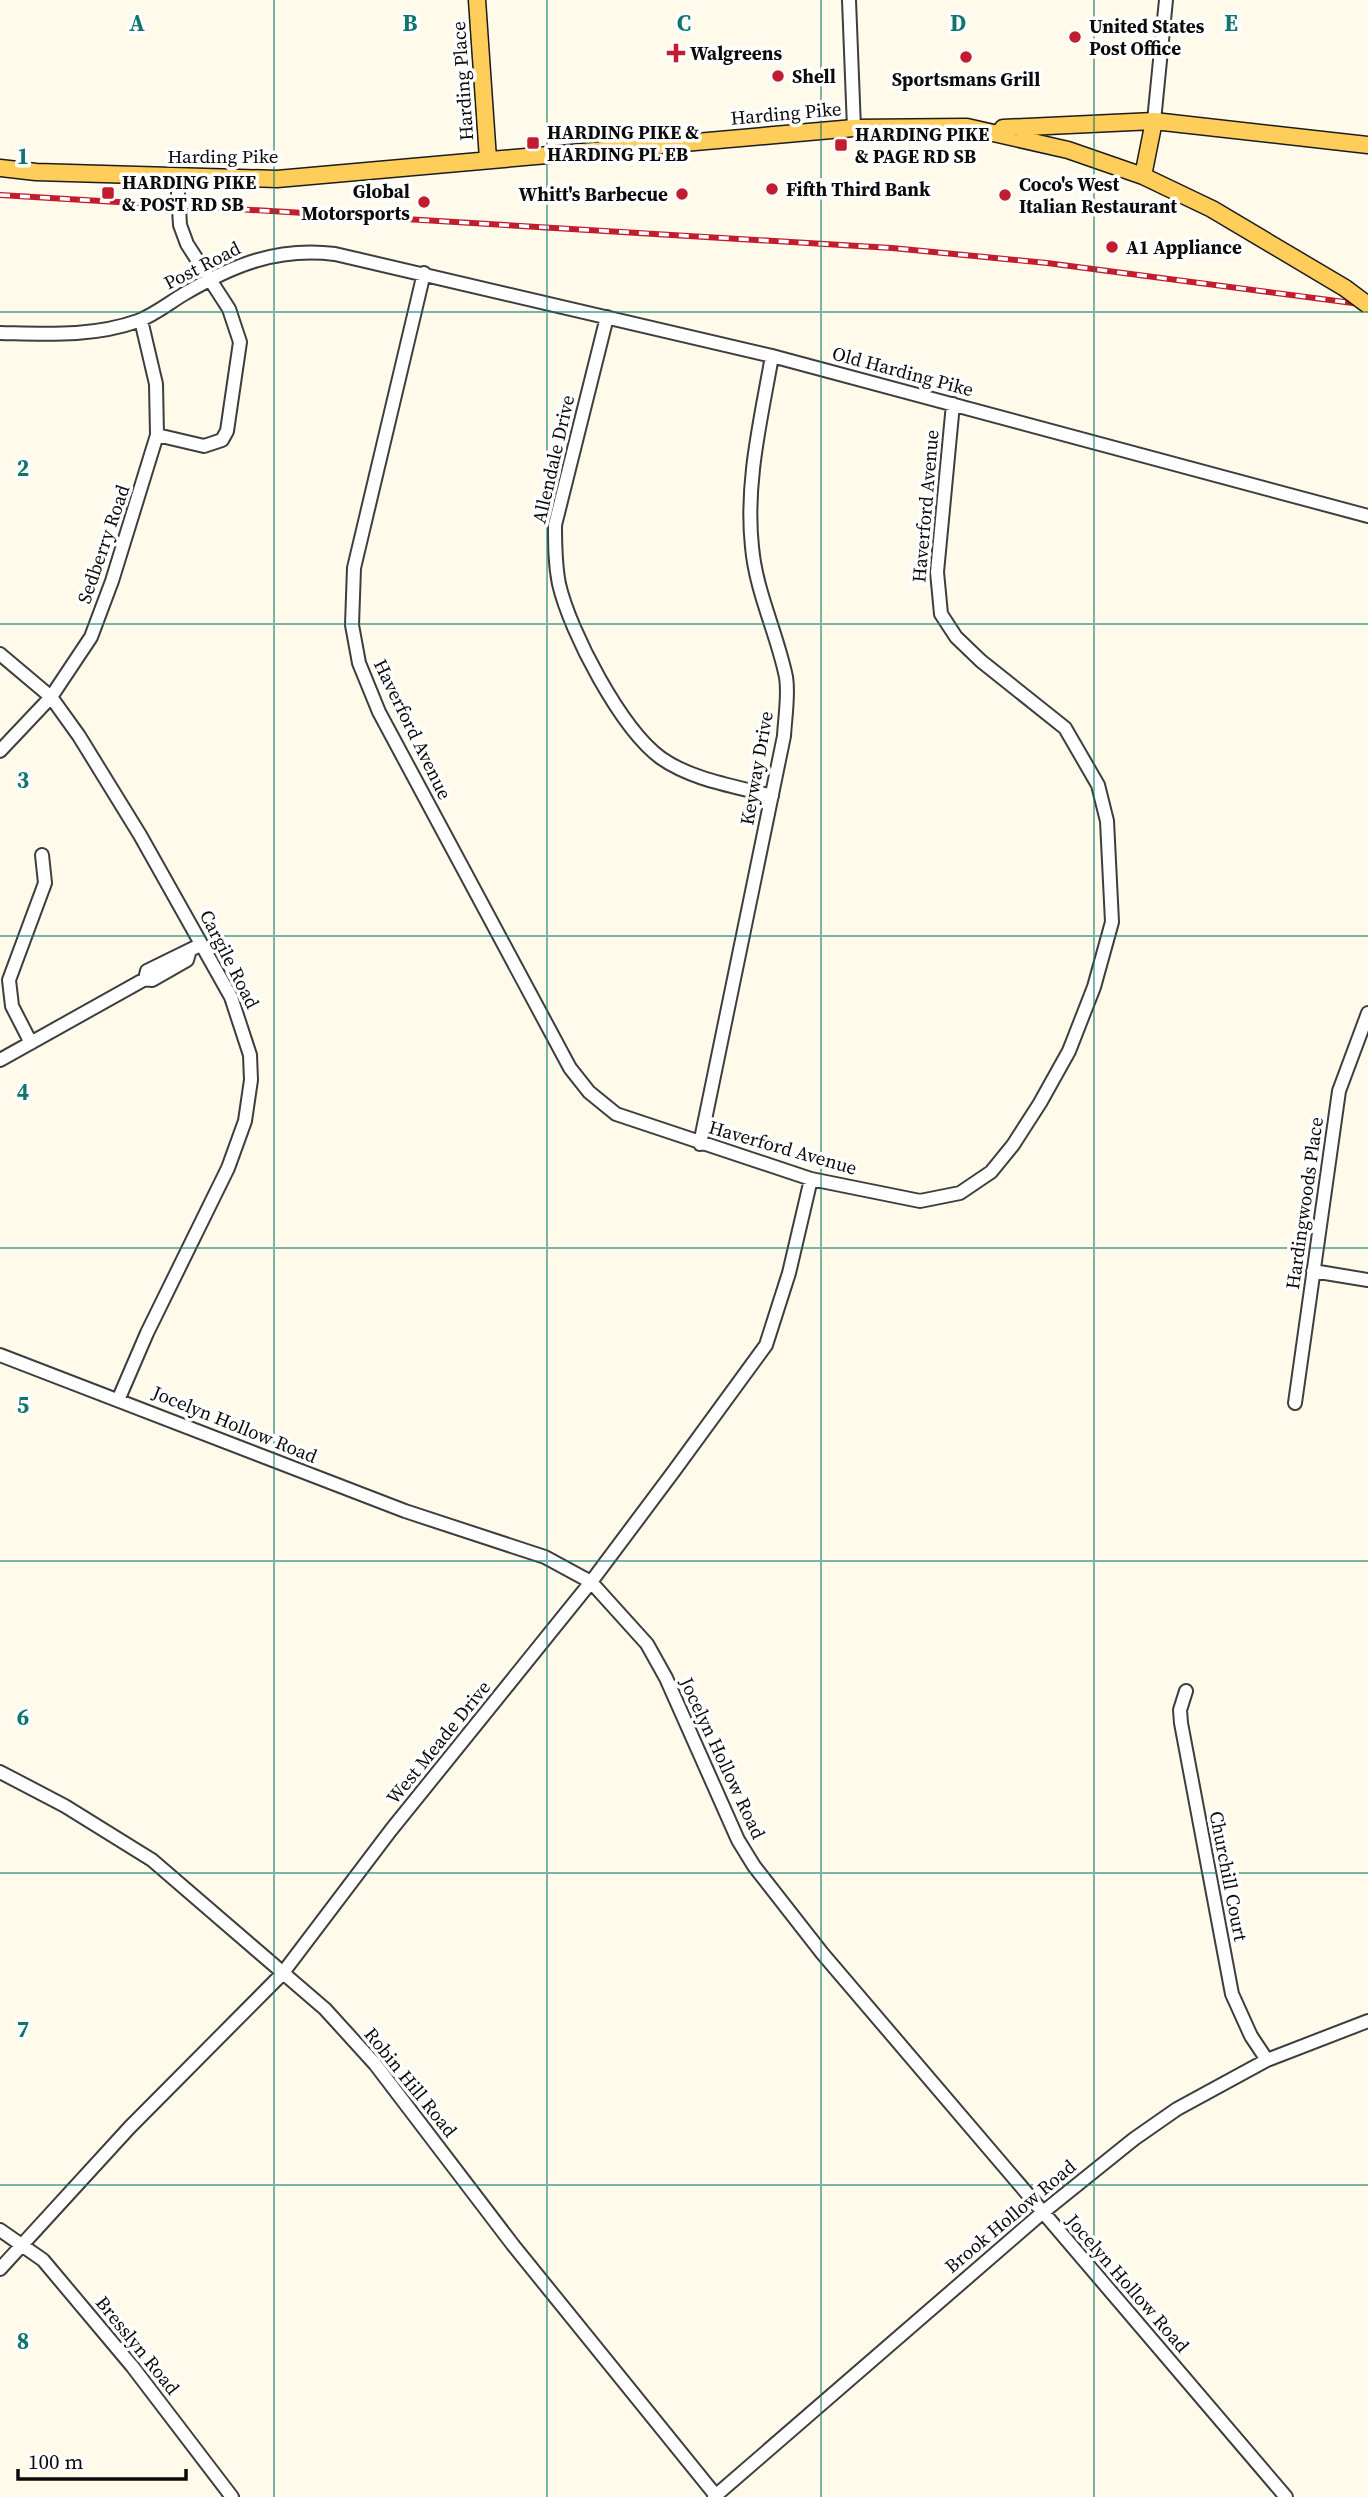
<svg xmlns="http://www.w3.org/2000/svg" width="1368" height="2497" font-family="'Source Serif 4',serif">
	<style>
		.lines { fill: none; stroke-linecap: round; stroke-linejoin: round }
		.minor-casing { stroke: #3e3e3e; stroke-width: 16 }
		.major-casing { stroke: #1c1c1c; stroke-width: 19 }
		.minor { stroke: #fff; stroke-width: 12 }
		.major { stroke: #ffcd5a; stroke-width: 16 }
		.rail-casing { stroke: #c11d2f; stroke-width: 6 }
		.rail { stroke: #fff; stroke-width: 3.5; stroke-dasharray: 10; stroke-linecap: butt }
		.major-bridge-casing { stroke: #1c1c1c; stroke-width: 19; stroke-linecap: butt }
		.major-bridge { stroke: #ffcd5a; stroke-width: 16 }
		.grid { fill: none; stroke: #0f766e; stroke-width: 2; stroke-opacity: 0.55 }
		.poi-dot { fill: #c11d2f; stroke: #fff; stroke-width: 2.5 }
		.labels { text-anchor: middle; stroke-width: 7; stroke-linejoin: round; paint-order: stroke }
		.poi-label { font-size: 19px; font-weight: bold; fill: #0b0b0b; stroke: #fff; text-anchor: start }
		.street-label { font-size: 19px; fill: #0b0b0b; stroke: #fff }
		.grid-label { font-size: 23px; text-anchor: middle; font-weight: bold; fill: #0f766e; stroke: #fff; stroke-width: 7; stroke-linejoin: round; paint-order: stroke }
	</style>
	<rect width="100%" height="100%" fill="#fffaea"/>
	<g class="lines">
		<g class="minor-casing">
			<path id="minor" d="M 849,0 L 854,128
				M 1154,121 L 1166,0
				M 424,273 L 354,568 L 352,625 L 359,663 L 379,712 L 570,1068 L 589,1092 L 616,1114 L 811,1179 L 920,1201 L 960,1193 L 991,1172 L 1013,1145 L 1040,1103 L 1069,1051 L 1094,987 L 1112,922 L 1107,821 L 1098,785 L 1065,728 L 981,661 L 956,637 L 941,614 L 937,572 L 953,404
				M 607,317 L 555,525 C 555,545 555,564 559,584 C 570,632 621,729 661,758 C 692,780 735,786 772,796
				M 0,333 C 47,334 93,337 138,321 C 154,315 169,303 184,294 C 233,265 277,247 335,254 L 772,356 L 1368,516
				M 157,435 L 204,446 L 222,440 L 227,431 L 240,342 L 229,309 L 187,244 L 180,225 L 177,177
				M 0,654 L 51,697 L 79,736 L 140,835 L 231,997 L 250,1055 L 251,1080 L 245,1121 L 228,1168 L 147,1333 L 119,1398
				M 0,751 L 51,697 L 91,637 L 112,581 L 157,435 L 156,384 L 141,320
				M 145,979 L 147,971 L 196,947
				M 31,1043 L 12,1006 L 9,980 L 45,883 L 42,855
				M 0,1060 L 145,979 L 152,980 L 187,960 L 190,950
				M 700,1144 L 784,736 C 785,717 789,695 786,677 C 777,633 756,592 752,547 C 745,483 761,419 772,356
				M 1313,1271 L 1368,1280
				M 0,1355 L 405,1511 L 545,1557 L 591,1582 L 647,1644 L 666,1678 L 738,1840 L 754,1866 L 822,1953 L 1286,2497
				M 1295,1403 L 1339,1091 L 1368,1013
				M 1186,1691 L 1180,1710 L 1181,1723 L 1232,1994 L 1251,2036 L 1267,2060
				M 0,1772 L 65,1806 L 152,1860 L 325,2009 L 375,2064 L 513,2245 L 717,2497
				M 0,2230 L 43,2260 L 132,2366 L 232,2497
				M 0,2269 L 130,2127 L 282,1974 L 391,1830 L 591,1582 L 674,1471 L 766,1345 L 789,1273 L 811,1179
				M 714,2497 L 1042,2213 L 1134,2139 L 1177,2109 L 1267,2060 L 1368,2021"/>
		</g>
		<g class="major-casing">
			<path id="major" d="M 477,0 L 488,159
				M 1003,128 L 1154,121 L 1368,145
				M 0,168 L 36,172 L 277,179 L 854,128 L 967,127 L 1068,150 L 1143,176 L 1212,209 L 1345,288
				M 1143,176 L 1154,121"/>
		</g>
		<use href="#minor" class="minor"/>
		<use href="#major" class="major"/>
		<g class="rail-casing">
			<path id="rail" d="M 0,195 L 892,248 L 1047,263 L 1368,305"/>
		</g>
		<use href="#rail" class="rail"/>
		<g class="major-bridge-casing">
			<path id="major-bridge" d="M 1345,288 L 1368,305"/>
		</g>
		<use href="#major-bridge" class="major-bridge"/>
	</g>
	<path class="grid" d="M 274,0 L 274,2497M 547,0 L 547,2497M 821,0 L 821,2497M 1094,0 L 1094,2497M 0,312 L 1368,312M 0,624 L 1368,624M 0,936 L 1368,936M 0,1248 L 1368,1248M 0,1561 L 1368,1561M 0,1873 L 1368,1873M 0,2185 L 1368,2185"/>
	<g class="poi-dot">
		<circle cx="1075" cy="37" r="7"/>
		<path d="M672.5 42.5h7v7h7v7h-7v7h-7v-7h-7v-7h7z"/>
		<circle cx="966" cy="57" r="7"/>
		<circle cx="778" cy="76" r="7"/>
		<rect x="526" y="136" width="14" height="14" rx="3.5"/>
		<rect x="834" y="138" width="14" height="14" rx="3.5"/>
		<circle cx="772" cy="189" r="7"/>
		<rect x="101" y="186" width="14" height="14" rx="3.5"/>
		<circle cx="682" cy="194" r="7"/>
		<circle cx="1005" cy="195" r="7"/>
		<circle cx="424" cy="202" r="7"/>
		<circle cx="1112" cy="247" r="7"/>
	</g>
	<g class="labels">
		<g class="poi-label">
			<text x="1089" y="33">United States<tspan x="1089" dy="22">Post Office</tspan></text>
			<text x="690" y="60">Walgreens</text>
			<text x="792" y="83">Shell</text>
			<text x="966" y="86" text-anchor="middle">Sportsmans Grill</text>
			<text x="547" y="139">HARDING PIKE &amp;<tspan x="547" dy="22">HARDING PL EB</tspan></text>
			<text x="855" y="141">HARDING PIKE<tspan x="855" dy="22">&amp; PAGE RD SB</tspan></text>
			<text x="122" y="189">HARDING PIKE<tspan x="122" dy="22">&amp; POST RD SB</tspan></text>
			<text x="1019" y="191">Coco's West<tspan x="1019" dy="22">Italian Restaurant</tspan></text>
			<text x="786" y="196">Fifth Third Bank</text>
			<text x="410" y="198" text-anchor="end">Global<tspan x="410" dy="22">Motorsports</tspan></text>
			<text x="668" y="201" text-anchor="end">Whitt's Barbecue</text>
			<text x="1126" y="254">A1 Appliance</text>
		</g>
		<g class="street-label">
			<text transform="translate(462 81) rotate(-94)" y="7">Harding Place</text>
			<text transform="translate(786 113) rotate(-5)" y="7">Harding Pike</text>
			<text x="223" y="163">Harding Pike</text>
			<text transform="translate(202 265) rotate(-27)" y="7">Post Road</text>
			<text transform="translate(903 371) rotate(15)" y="7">Old Harding Pike</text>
			<text transform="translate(553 459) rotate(-77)" y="7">Allendale Drive</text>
			<text transform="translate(925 506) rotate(-85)" y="7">Haverford Avenue</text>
			<text transform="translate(103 544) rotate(-71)" y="7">Sedberry Road</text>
			<text transform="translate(413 729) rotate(64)" y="7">Haverford Avenue</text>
			<text transform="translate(756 768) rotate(-80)" y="7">Keyway Drive</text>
			<text transform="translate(230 959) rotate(63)" y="7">Cargile Road</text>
			<text transform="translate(783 1147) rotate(16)" y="7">Haverford Avenue</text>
			<text transform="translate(1304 1203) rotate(-82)" y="7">Hardingwoods Place</text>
			<text transform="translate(235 1424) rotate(22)" y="7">Jocelyn Hollow Road</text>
			<text transform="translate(438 1742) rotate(-51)" y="7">West Meade Drive</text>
			<text transform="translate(723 1758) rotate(65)" y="7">Jocelyn Hollow Road</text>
			<text transform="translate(1229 1876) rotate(79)" y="7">Churchill Court</text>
			<text transform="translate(411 2082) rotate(51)" y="7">Robin Hill Road</text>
			<text transform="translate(1010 2216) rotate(-40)" y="7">Brook Hollow Road</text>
			<text transform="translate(1128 2283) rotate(49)" y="7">Jocelyn Hollow Road</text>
			<text transform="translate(138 2345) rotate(51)" y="7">Bresslyn Road</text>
		</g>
	</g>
	<g class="grid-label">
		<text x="137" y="31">A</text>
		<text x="410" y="31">B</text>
		<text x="684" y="31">C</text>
		<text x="958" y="31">D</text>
		<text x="1231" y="31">E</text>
		<text x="23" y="164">1</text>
		<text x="23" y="476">2</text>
		<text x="23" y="788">3</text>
		<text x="23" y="1100">4</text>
		<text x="23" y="1413">5</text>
		<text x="23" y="1725">6</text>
		<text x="23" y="2037">7</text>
		<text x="23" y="2349">8</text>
	</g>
	<path d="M18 2469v10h168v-10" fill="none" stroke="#0b0b0b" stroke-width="3.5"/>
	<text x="28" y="2469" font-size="21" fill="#0b0b0b" stroke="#ffffff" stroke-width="5" paint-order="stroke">100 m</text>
</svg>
